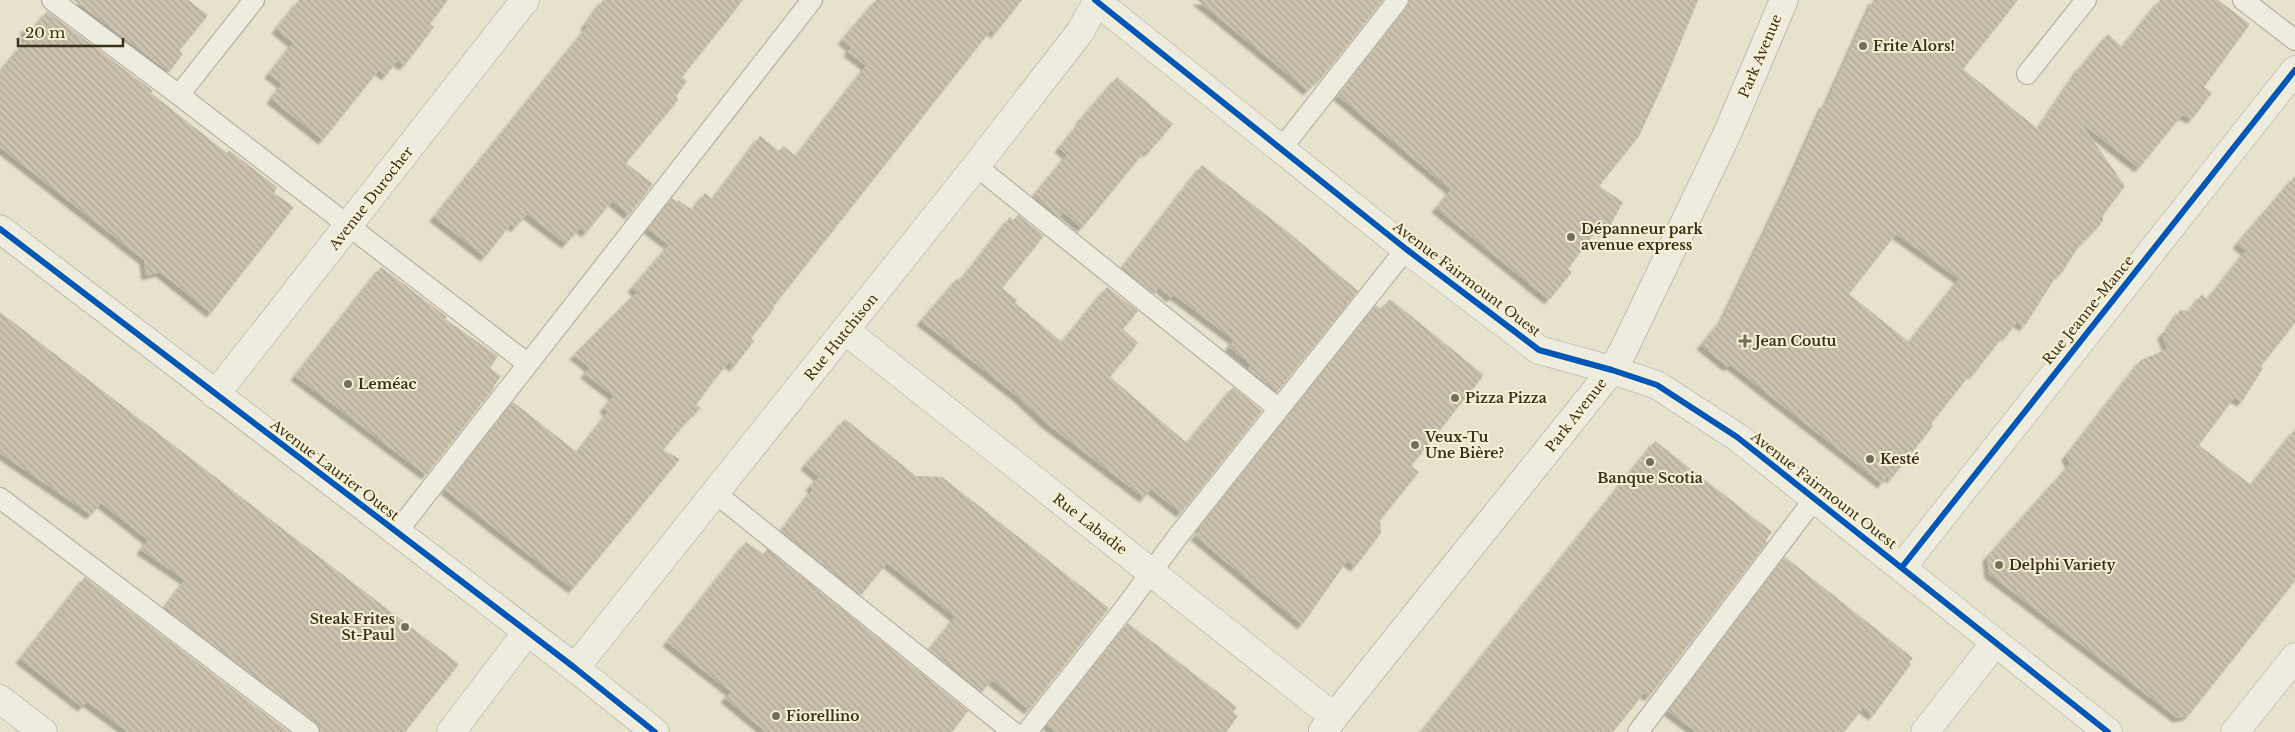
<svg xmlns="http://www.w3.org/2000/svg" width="2295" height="732" font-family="'Libre Baskerville',serif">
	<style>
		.building { fill: url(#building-back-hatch); fill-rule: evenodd; filter: url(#shadow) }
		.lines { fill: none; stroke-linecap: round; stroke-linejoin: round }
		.lane-casing { stroke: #aba696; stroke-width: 22 }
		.street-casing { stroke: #aba696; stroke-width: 29 }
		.secondary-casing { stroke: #9b9686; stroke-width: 29 }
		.lane { stroke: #eeebdf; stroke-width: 20 }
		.street { stroke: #eeebdf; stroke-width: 28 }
		.secondary { stroke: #eeebdf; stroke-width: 28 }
		.cycleway-casing { stroke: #f7f2d3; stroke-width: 9 }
		.cycleway { stroke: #0057b8; stroke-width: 6 }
		.poi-dot { fill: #766e5c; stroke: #f7f2d3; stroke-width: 2 }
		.labels { text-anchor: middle; stroke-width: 4; stroke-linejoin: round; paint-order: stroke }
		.poi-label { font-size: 14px; font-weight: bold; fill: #3a301e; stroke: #f7f2d3; text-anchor: start }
		.street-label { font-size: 14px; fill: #3a301e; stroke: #f7f2d3 }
	</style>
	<defs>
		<pattern id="building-back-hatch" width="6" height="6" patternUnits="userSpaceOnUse" patternTransform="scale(1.25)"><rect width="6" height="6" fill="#cac1ae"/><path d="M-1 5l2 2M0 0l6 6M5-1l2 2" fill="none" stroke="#aea695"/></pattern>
		<filter id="shadow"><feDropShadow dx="-4.5" dy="4.5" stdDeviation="1" flood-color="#0004"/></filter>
	</defs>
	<rect width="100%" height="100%" fill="#e6e2ce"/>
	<path class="building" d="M 74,0 L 188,0 L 208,15 L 179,51 L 183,54 L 169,72 Z
		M 299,0 L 448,0 L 430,24 L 434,27 L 404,66 L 397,61 L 386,76 L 379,70 L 323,140 L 271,99 L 282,84 L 269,74 L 293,43 L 276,29 Z
		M 603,0 L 743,0 L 682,77 L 687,81 L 676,96 L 678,100 L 626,163 L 653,184 L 629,215 L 612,201 L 586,233 L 580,228 L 566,244 L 527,214 L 515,228 L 511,224 L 485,257 L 434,217 L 587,27 L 585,25 Z
		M 876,0 L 1022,0 L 995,34 L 991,30 L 773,307 L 774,309 L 751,338 L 754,341 L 734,367 L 728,363 L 712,383 L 696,405 L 701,408 L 687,421 L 663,450 L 680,459 L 573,589 L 445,490 L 513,402 L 577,452 L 608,412 L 604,408 L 614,396 L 585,374 L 590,368 L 574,355 L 637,292 L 632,288 L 669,245 L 648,229 L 672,198 L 677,202 L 678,200 L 692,210 L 705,193 L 713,199 L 760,136 L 779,151 L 783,146 L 796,156 L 866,66 L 848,52 L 851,47 L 842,40 Z
		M 1197,0 L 1383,0 L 1319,81 L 1317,80 L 1308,91 Z
		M 1410,0 L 1698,0 L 1665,81 L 1639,136 L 1599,186 L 1623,202 L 1606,233 L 1598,228 L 1568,269 L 1572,272 L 1549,300 L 1436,208 L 1451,190 L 1338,96 L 1407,7 Z
		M 1873,0 L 2018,0 L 1963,69 L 2038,129 L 2081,65 L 2082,66 L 2108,34 L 2122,47 L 2160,0 L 2218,0 L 2250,24 L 2204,87 L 2212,93 L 2192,119 L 2182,115 L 2139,168 L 2080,122 L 2125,186 L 2103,215 L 2103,221 L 2099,226 L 2079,246 L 2061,274 L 2057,275 L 2024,327 L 2017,322 L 2006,337 L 2004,335 L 1973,375 L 1971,373 L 1931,424 L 1933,426 L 1891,479 L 1888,476 L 1882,484 L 1731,365 L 1728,367 L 1701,345 L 1723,318 L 1786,188 L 1824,103 L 1826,104 ZM 1896,234 L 1959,279 L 1909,342 L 1849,294 Z
		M 47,11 L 153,91 L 151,93 L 227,153 L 229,150 L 277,187 L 274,193 L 294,207 L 211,313 L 160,272 L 146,276 L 144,260 L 0,147 L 0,71 L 26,40 L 25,27 L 36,27 Z
		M 1117,77 L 1173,124 L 1148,153 L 1146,150 L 1082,228 L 1063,212 L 1059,217 L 1033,196 L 1067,155 L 1059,148 L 1081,121 L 1080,120 Z
		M 1202,165 L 1288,232 L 1358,291 L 1277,392 L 1248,369 L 1251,365 L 1229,347 L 1234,340 L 1174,295 L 1171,298 L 1159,287 L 1154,294 L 1122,268 Z
		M 2295,176 L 2295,323 L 2261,366 L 2263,368 L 2242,402 L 2234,398 L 2199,445 L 2251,485 L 2295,429 L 2295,581 L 2188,716 L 2177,718 L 1989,574 L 1987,557 L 2070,464 L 2066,456 L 2141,360 L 2167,349 L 2162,334 L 2169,327 L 2180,310 L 2189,311 L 2202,294 L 2207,300 L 2246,251 L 2237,244 Z
		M 1018,215 L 1044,236 L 1002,288 L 1017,300 L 1015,303 L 1062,342 L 1107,287 L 1138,311 L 1123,329 L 1138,343 L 1110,377 L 1187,443 L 1233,387 L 1262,411 L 1181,513 L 1151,489 L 1144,498 L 1046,423 L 1018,397 L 921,321 L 958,278 L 960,281 L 1010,217 L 1013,220 Z
		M 381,267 L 447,317 L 445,319 L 498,356 L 490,368 L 501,376 L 493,387 L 494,388 L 426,475 L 295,376 Z
		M 1390,299 L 1484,375 L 1411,466 L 1419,472 L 1380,520 L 1381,533 L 1355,567 L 1347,561 L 1302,625 L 1195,536 L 1201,529 L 1199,528 L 1376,305 L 1381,309 Z
		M 0,312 L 459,664 L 405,732 L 321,732 L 316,723 L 164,608 L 185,580 L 141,550 L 148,540 L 101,503 L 91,515 L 0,453 Z
		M 845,419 L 916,476 L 942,477 L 1109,608 L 1029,710 L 992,680 L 982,692 L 929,650 L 955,617 L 887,563 L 861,595 L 781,531 L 813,489 L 810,486 L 819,477 L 805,465 Z
		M 1655,441 L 1772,532 L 1765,541 L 1767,542 L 1649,697 L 1644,693 L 1613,732 L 1421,732 Z
		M 746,542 L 763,554 L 767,549 L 968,711 L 952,732 L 766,732 L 725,698 L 731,692 L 667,642 Z
		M 1785,557 L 1913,658 L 1909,663 L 1911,664 L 1873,716 L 1863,708 L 1844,732 L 1696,732 L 1668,711 Z
		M 85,577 L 289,732 L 128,732 L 87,702 L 82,707 L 20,659 Z
		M 1128,623 L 1237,707 L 1233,712 L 1238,716 L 1226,732 L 1056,732 L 1047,725 Z"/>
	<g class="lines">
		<g class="lane-casing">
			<path id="lane" d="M 52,0 L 179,95
				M 254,0 L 179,95 L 528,364 L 812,0
				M 2243,0 L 2295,40
				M 2027,74 L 2086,0
				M 1281,149 L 1398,0
				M 976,166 L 1279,409
				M 714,492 L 1013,732
				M 0,498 L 309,732
				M 396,533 L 528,364
				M 1027,732 L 1124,609 L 1178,536 L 1406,249
				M 1638,732 L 1815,498"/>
		</g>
		<g class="street-casing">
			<path id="street" d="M 1095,0 L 1406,249 L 1539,350 L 1612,370 L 1657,385 L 1737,437 L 2108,732
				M 846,331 L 1334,717
				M 215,395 L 525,0
				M 1902,567 L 2295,70
				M 575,668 L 976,166 L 1080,32 L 1098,0
				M 0,699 L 43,732
				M 451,732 L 527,632
				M 1925,732 L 1995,643
				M 2235,732 L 2295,657"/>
		</g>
		<g class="secondary-casing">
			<path id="secondary" d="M 0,229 L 575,668 L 655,732
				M 1322,732 L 1612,370 L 1624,349 L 1727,134 L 1784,0"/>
		</g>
		<use href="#lane" class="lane"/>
		<use href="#street" class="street"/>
		<use href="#secondary" class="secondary"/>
		<g class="cycleway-casing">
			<path id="cycleway" d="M 1095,0 L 1406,249 L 1539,350 L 1612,370 L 1657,385 L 1737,437 L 2108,732
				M 0,229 L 575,668 L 655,732
				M 1902,567 L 2295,70"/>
		</g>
		<use href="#cycleway" class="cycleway"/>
	</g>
	<g class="poi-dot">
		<circle cx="1863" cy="46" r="5"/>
		<circle cx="1571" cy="237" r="5"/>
		<path d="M1742.5 333.5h5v5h5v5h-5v5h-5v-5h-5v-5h5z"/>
		<circle cx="348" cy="384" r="5"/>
		<circle cx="1455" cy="398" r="5"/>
		<circle cx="1415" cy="445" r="5"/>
		<circle cx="1870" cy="459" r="5"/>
		<circle cx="1650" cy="462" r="5"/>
		<circle cx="1999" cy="565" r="5"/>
		<circle cx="405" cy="627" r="5"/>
		<circle cx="776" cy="716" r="5"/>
	</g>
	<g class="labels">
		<g class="poi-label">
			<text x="1873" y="51">Frite Alors!</text>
			<text x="1581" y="234">Dépanneur park<tspan x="1581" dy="16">avenue express</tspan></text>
			<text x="1755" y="346">Jean Coutu</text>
			<text x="358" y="389">Leméac</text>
			<text x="1465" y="403">Pizza Pizza</text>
			<text x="1425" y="442">Veux-Tu<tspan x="1425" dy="16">Une Bière?</tspan></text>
			<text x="1880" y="464">Kesté</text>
			<text x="1650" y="483" text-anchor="middle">Banque Scotia</text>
			<text x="2009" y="570">Delphi Variety</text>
			<text x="395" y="624" text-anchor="end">Steak Frites<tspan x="395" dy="16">St-Paul</tspan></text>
			<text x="786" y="721">Fiorellino</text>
		</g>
		<g class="street-label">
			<text transform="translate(1760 56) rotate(-67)" y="5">Park Avenue</text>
			<text transform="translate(371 198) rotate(-52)" y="5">Avenue Durocher</text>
			<text transform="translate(1467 279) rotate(37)" y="5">Avenue Fairmount Ouest</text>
			<text transform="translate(2088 310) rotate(-51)" y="5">Rue Jeanne-Mance</text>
			<text transform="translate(841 337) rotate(-51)" y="5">Rue Hutchison</text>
			<text transform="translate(1576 415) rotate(-52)" y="5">Park Avenue</text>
			<text transform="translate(335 470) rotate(37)" y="5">Avenue Laurier Ouest</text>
			<text transform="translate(1824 490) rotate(38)" y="5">Avenue Fairmount Ouest</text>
			<text transform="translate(1090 524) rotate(38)" y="5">Rue Labadie</text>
		</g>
	</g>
	<path d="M18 38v8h105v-8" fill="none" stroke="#3a301e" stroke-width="2.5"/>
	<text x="25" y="38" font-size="15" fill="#3a301e" stroke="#f7f2d3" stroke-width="4" paint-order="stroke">20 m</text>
</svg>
